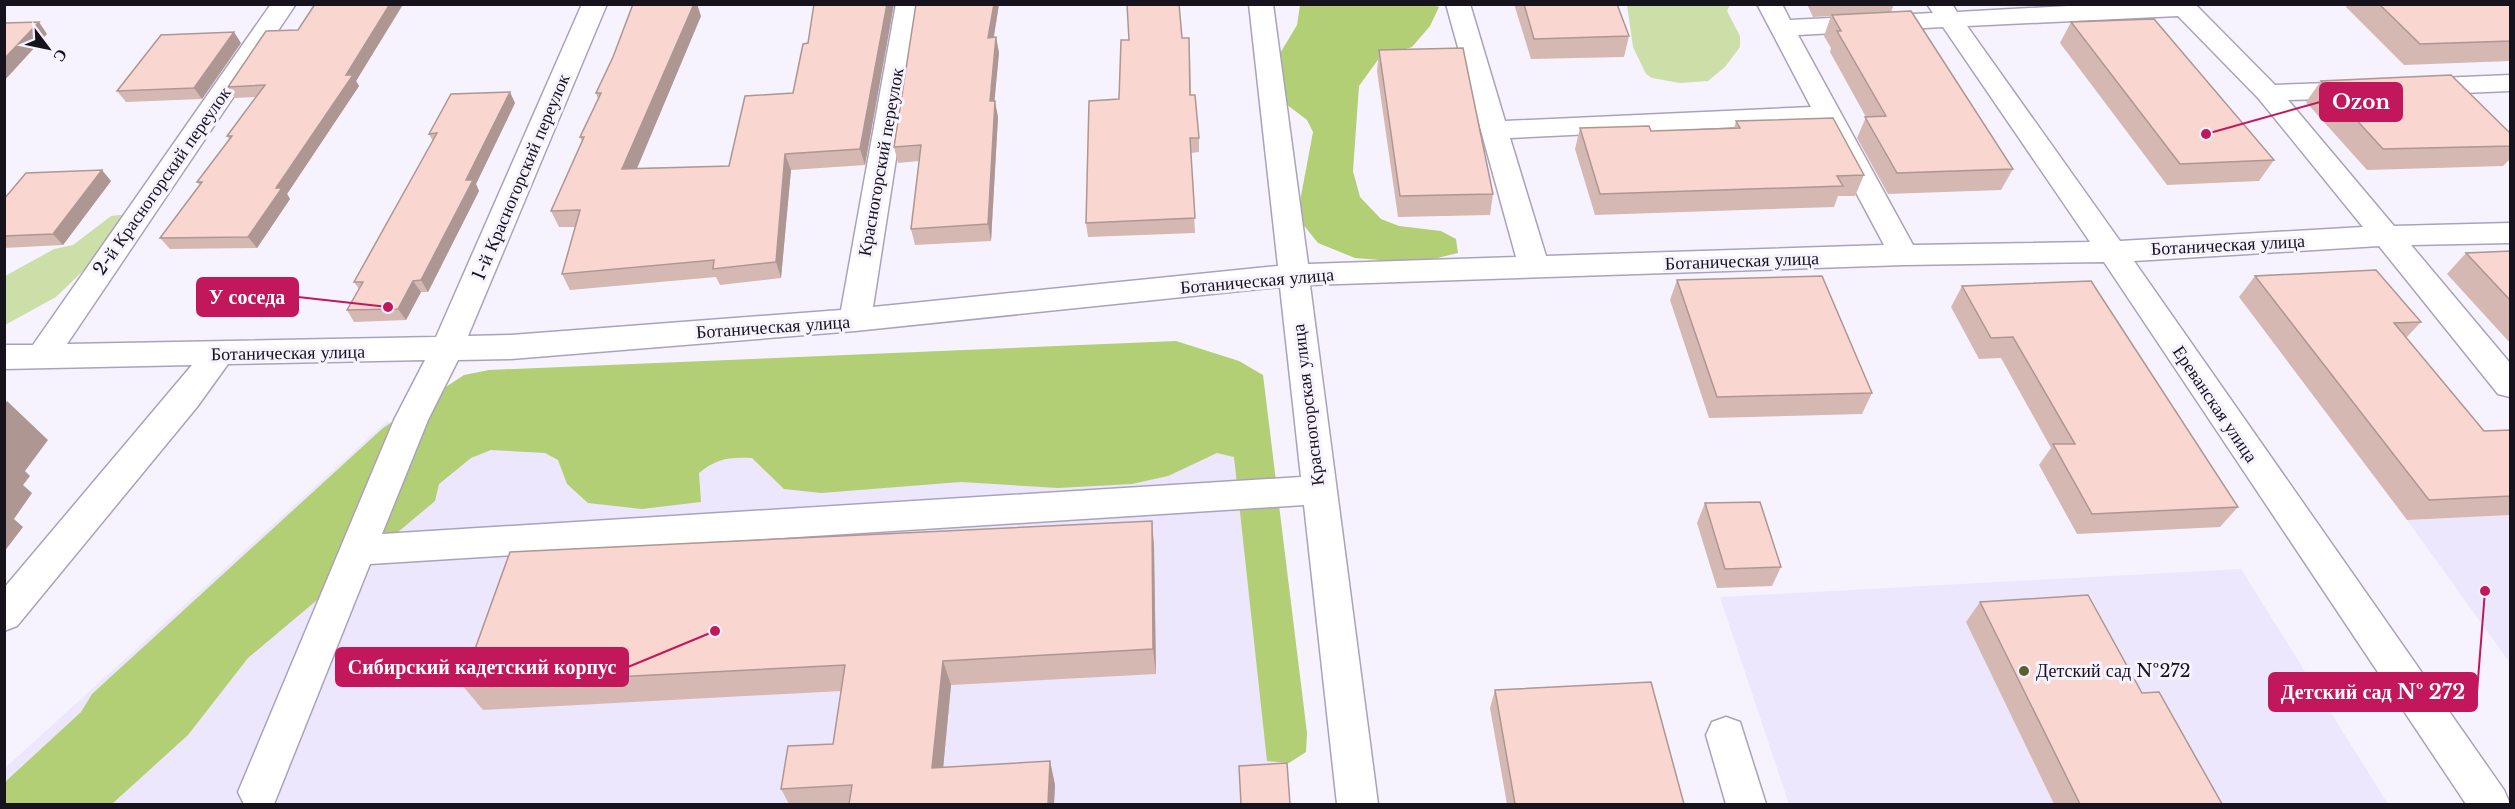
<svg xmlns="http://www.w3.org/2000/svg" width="2515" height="809" font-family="'Libre Baskerville',serif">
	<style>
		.built { fill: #ece7fc }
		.green { fill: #ccdfa9 }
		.forest { fill: #b2cf75 }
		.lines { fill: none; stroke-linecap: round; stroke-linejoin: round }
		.minor-casing { stroke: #aaa2bd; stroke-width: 3 }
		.minor { fill: #fff; fill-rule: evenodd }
		.wall { fill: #d6b8b3 }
		.shaded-wall { fill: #ae9692 }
		.building { fill: #f9d6d0; stroke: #ae9692; stroke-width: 1.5 }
		.poi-dot { fill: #5b602e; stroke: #f6f3ff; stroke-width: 2 }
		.labels { text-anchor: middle; stroke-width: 6; stroke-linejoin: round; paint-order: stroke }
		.street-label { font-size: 18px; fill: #16131d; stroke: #f6f3ff }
		.poi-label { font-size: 18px; fill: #16131d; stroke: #f6f3ff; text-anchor: start }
		.leader { fill: none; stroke: #c2185b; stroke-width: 2 }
		.callout-dot { fill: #c2185b; stroke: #f6f3ff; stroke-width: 2 }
		.callout { fill: #c2185b; stroke: #c2185b; stroke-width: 2 }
		.callout-label { font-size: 20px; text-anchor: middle; font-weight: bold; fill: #fff }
	</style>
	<rect width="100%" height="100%" fill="#f6f3ff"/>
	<path class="built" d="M 1250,377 L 1264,494 L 1288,804 L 5,804 L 5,768 L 386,422 Z
		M 2510,515 L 2510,663 L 2407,520 Z
		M 2241,569 L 2388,804 L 1789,804 L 1720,597 Z"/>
	<path class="green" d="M 1627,5 L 1730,5 L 1727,11 L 1740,36 L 1740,47 L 1725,67 L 1708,81 L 1680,83 L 1652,78 L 1646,74 L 1633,47 Z
		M 129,214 L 110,245 L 56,297 L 5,325 L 5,276 L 54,249 L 73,245 L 111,216 Z"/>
	<path class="forest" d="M 1431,4 L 1439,7 L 1430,26 L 1412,47 L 1380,57 L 1359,86 L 1353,171 L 1360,197 L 1381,219 L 1399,226 L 1441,231 L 1456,239 L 1458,253 L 1417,263 L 1355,258 L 1318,243 L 1297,217 L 1313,132 L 1307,120 L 1261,85 L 1297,25 L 1300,5 Z
		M 1176,341 L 1239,361 L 1263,375 L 1307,733 L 1306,752 L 1289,763 L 1267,761 L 1234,457 L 1217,453 L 1168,476 L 1132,484 L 1058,488 L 961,482 L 821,493 L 784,489 L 752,458 C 728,457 718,458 699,473 L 701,502 L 642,509 L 588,503 L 567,484 L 558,460 L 545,453 L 491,450 L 471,458 L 439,484 L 435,501 L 248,658 L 188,735 L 112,804 L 5,804 L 5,782 L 81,712 L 92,694 L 383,428 L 464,375 L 489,370 Z"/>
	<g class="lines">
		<g class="minor-casing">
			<path id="minor" d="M 271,4 L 296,4 L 67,344 L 436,337 L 582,4 L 607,4 L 468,336 L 511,335 L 841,310 L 896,4 L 920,4 L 873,307 L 1278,266 L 1249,4 L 1273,4 L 1308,264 L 1516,257 L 1446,4 L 1470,4 L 1505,121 L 1811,107 L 1757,4 L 1782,4 L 1790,20 L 1933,13 L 1927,4 L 1952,4 L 1957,12 L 2104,4 L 2195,4 L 2275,85 L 2359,82 L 2368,84 L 2372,90 L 2368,96 L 2359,98 L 2288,100 L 2394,226 L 2510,223 L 2510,243 L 2411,245 L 2510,363 L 2510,397 L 2498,394 L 2379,246 L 2134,261 L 2504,790 L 2510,804 L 2466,804 L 2104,262 L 1904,265 L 1310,285 L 1378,804 L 1337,804 L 1304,505 L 370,564 L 274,804 L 244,804 L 238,792 L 394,420 L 425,360 L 228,364 L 197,407 L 17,626 L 4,631 L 4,588 L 192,365 L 4,369 L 4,345 L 33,345 ZM 2178,16 L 2259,99 L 2363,227 L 2120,241 L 1967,26 ZM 1943,27 L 2090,242 L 1913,245 L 1798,35 ZM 1819,123 L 1884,245 L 1546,256 L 1510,138 ZM 1280,287 L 1301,477 L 382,534 L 428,420 L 458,360 L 511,359 L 855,331 Z
				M 2510,75 L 2510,91 L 2416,95 L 2407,93 L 2403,87 L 2407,81 L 2416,79 Z
				M 1726,717 L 1740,722 L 1766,804 L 1726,804 L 1706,735 L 1712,722 Z"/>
		</g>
		<use href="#minor" class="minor"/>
	</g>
	<path class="wall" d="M 894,4 L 865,165 L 791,170 L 781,278 L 720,285 L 716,277 L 570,290 L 562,274 L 575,227 L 559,227 L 551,211 L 582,141 L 580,137 L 598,99 L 596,93 L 613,57 L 701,16 L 637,168 L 729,166 L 793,93 L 808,43 Z
		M 916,4 L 999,4 L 994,37 L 996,37 L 999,53 L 994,101 L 998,117 L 991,241 L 915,245 L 911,229 L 919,161 L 898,163 L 894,147 Z
		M 1514,4 L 1617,4 L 1629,36 L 1624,57 L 1531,59 Z
		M 1807,4 L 1894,4 L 1891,12 L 2013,169 L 2001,190 L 1888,194 L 1857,138 L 1866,117 L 1830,52 L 1831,48 L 1824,36 L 1831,16 L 1813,17 Z
		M 2347,4 L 2511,4 L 2511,61 L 2404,65 L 2346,7 Z
		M 403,5 L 356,81 L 359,86 L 287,194 L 290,199 L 257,248 L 170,249 L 160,238 L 200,185 L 197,182 L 229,139 L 227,136 L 256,97 L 235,98 L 228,87 L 298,30 Z
		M 2071,22 L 2274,160 L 2259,181 L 2167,185 L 2060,43 Z
		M 1182,38 L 1190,52 L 1191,95 L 1199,138 L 1199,152 L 1191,153 L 1195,233 L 1088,237 L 1086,223 L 1119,99 Z
		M 241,43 L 202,99 L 126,102 L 117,91 Z
		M 1379,50 L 1493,194 L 1490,215 L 1398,217 L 1377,71 Z
		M 2321,81 L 2511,134 L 2511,158 L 2503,166 L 2367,170 L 2306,102 Z
		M 515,103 L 476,184 L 479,191 L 428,292 L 421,292 L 406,320 L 354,322 L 347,310 L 359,289 L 354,282 L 433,141 L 429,134 Z
		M 1736,121 L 1864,175 L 1855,196 L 1838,196 L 1834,207 L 1595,215 L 1575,149 L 1580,128 L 1651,131 L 1734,129 Z
		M 111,181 L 63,245 L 4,248 L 4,199 Z
		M 2511,251 L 2511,344 L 2447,274 L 2466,253 Z
		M 2255,276 L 2421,322 L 2406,338 L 2484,431 L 2511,430 L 2511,515 L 2407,520 L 2239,297 Z
		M 1677,280 L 1872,393 L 1862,414 L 1709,418 L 1670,300 Z
		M 1962,286 L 2238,507 L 2220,527 L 2077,534 L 2039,465 L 2051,448 L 2001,358 L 1979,359 L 1951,307 Z
		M 1705,503 L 1781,567 L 1772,586 L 1717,588 L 1697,523 Z
		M 1152,521 L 1154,547 L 1156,674 L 951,685 L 943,767 L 1050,761 L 1055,785 L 1054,804 L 789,804 L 781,789 L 833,744 L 841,691 L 483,710 L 462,685 Z
		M 1980,602 L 2142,693 L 2222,804 L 2054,804 L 1966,622 Z
		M 1495,690 L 1684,804 L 1507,804 L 1490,708 Z"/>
	<path class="shaded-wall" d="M 390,4 L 403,4 L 356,81 L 359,86 L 287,194 L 290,199 L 257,248 L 248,237 L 276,188 Z
		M 694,4 L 697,4 L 701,16 L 630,185 L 622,169 Z
		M 887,4 L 894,4 L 865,165 L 860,149 Z
		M 994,4 L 999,4 L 991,53 L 988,38 Z
		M 39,22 L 47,34 L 4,81 L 4,59 Z
		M 234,32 L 241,43 L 202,99 L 194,88 Z
		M 996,37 L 999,53 L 993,117 L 990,101 Z
		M 510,92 L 515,103 L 476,184 L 479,191 L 428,292 L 421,280 L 466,180 Z
		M 995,101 L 998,117 L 991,241 L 988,224 Z
		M 785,154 L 791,170 L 781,278 L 776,262 Z
		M 102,170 L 111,181 L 63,245 L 53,234 Z
		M 413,281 L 421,292 L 406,320 L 398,309 Z
		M 7,401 L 48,440 L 25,471 L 30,476 L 23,485 L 32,493 L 14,519 L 23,527 L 4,552 L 4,405 Z
		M 1152,521 L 1154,547 L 1156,674 L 1153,649 Z
		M 943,661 L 951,685 L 941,791 L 932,768 Z
		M 1050,761 L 1055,785 L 1054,804 L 1048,804 Z"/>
	<path class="building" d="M 315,4 L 390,4 L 346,75 L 353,75 L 276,188 L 282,188 L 248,237 L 160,238 L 202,182 L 197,182 L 232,136 L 227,136 L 265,85 L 228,87 L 266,31 L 298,30 Z
		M 633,4 L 694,4 L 622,169 L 729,166 L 745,96 L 793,93 L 803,44 L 808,43 L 814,4 L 887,4 L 860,149 L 785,154 L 776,262 L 713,269 L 714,260 L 562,274 L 580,210 L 551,211 L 584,137 L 580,137 L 601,93 L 596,93 L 613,57 Z
		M 916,4 L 994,4 L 988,38 L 996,37 L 990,101 L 995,101 L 988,224 L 911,229 L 921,145 L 894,147 Z
		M 1127,4 L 1179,4 L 1182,38 L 1189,38 L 1190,95 L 1195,95 L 1199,138 L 1190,138 L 1195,218 L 1086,223 L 1089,101 L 1119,99 L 1121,40 L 1129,40 Z
		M 1524,4 L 1617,4 L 1629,36 L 1534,39 Z
		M 2379,4 L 2511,4 L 2511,41 L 2420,44 Z
		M 1911,11 L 2013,169 L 1897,173 L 1865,117 L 1886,116 L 1837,31 L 1841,31 L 1832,15 Z
		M 2154,19 L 2274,160 L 2180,164 L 2071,22 Z
		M 39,22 L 4,59 L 4,23 Z
		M 234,32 L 194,88 L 117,91 L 161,35 Z
		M 1463,48 L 1493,194 L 1400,196 L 1379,50 Z
		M 2451,75 L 2511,134 L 2511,146 L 2383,149 L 2321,81 Z
		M 510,92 L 466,180 L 473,180 L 421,280 L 413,281 L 398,309 L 347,310 L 363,282 L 354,282 L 437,133 L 429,134 L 451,94 Z
		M 1833,118 L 1864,175 L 1837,176 L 1843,186 L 1600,194 L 1580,128 L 1649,126 L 1651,131 L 1740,128 L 1736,121 Z
		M 102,170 L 53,234 L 4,236 L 4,199 L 26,173 Z
		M 2511,251 L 2511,301 L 2466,253 Z
		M 2376,270 L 2421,322 L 2394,323 L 2484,431 L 2511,430 L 2511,496 L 2429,500 L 2255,276 Z
		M 1822,276 L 1872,393 L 1717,397 L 1677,280 Z
		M 2091,281 L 2238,507 L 2092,514 L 2053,444 L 2075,444 L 2013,337 L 1991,338 L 1962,286 Z
		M 1760,502 L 1781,567 L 1725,569 L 1705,503 Z
		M 1152,521 L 1153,649 L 943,661 L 932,768 L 1050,761 L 1048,804 L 849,804 L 852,785 L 781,789 L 788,746 L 833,744 L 845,665 L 462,685 L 510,552 Z
		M 2088,595 L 2142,693 L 2159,692 L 2222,804 L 2080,804 L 1980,602 Z
		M 1651,682 L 1684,804 L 1515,804 L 1495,690 Z
		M 1287,763 L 1290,804 L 1241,804 L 1239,766 Z"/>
	<circle class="poi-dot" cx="2024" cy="671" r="6"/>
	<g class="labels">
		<g class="street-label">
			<text transform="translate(881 162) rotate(-80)" y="6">Красногорский переулок</text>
			<text transform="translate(521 177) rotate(-67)" y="6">1-й Красногорский переулок</text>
			<text transform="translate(162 181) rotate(-55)" y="6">2-й Красногорский переулок</text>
			<text transform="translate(2228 245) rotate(-3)" y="6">Ботаническая улица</text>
			<text transform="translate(1742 261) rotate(-2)" y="6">Ботаническая улица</text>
			<text transform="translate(1257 281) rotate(-5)" y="6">Ботаническая улица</text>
			<text transform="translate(773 327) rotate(-4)" y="6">Ботаническая улица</text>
			<text transform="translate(288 353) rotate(-1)" y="6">Ботаническая улица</text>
			<text transform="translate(2215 404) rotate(56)" y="6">Ереванская улица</text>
			<text transform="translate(1308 405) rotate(-97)" y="6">Красногорская улица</text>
		</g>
		<g class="poi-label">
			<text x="2036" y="677">Детский сад №272</text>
		</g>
	</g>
	<path class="leader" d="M2206 134L2320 102M388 307L298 297M715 631L628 667M2485 591L2477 692"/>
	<g class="callout-dot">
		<circle cx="2206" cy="134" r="6"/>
		<circle cx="388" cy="307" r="6"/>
		<circle cx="715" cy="631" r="6"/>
		<circle cx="2485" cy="591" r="6"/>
	</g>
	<g class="callout">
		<rect x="2320" y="83" width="82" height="38" rx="6"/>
		<rect x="197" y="278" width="101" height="38" rx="6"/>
		<rect x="336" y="648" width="292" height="38" rx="6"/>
		<rect x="2269" y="673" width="208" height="38" rx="6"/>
	</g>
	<g class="callout-label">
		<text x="2361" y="109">Ozon</text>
		<text x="247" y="304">У соседа</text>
		<text x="482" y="674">Сибирский кадетский корпус</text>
		<text x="2373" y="699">Детский сад № 272</text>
	</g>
	<rect width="2515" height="809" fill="none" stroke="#16131d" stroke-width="12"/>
	<g transform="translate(48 48) rotate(122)" stroke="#f6f3ff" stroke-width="4.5" paint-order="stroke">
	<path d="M0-4.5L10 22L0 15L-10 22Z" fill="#16131d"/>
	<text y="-9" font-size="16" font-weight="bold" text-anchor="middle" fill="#16131d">С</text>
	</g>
</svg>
